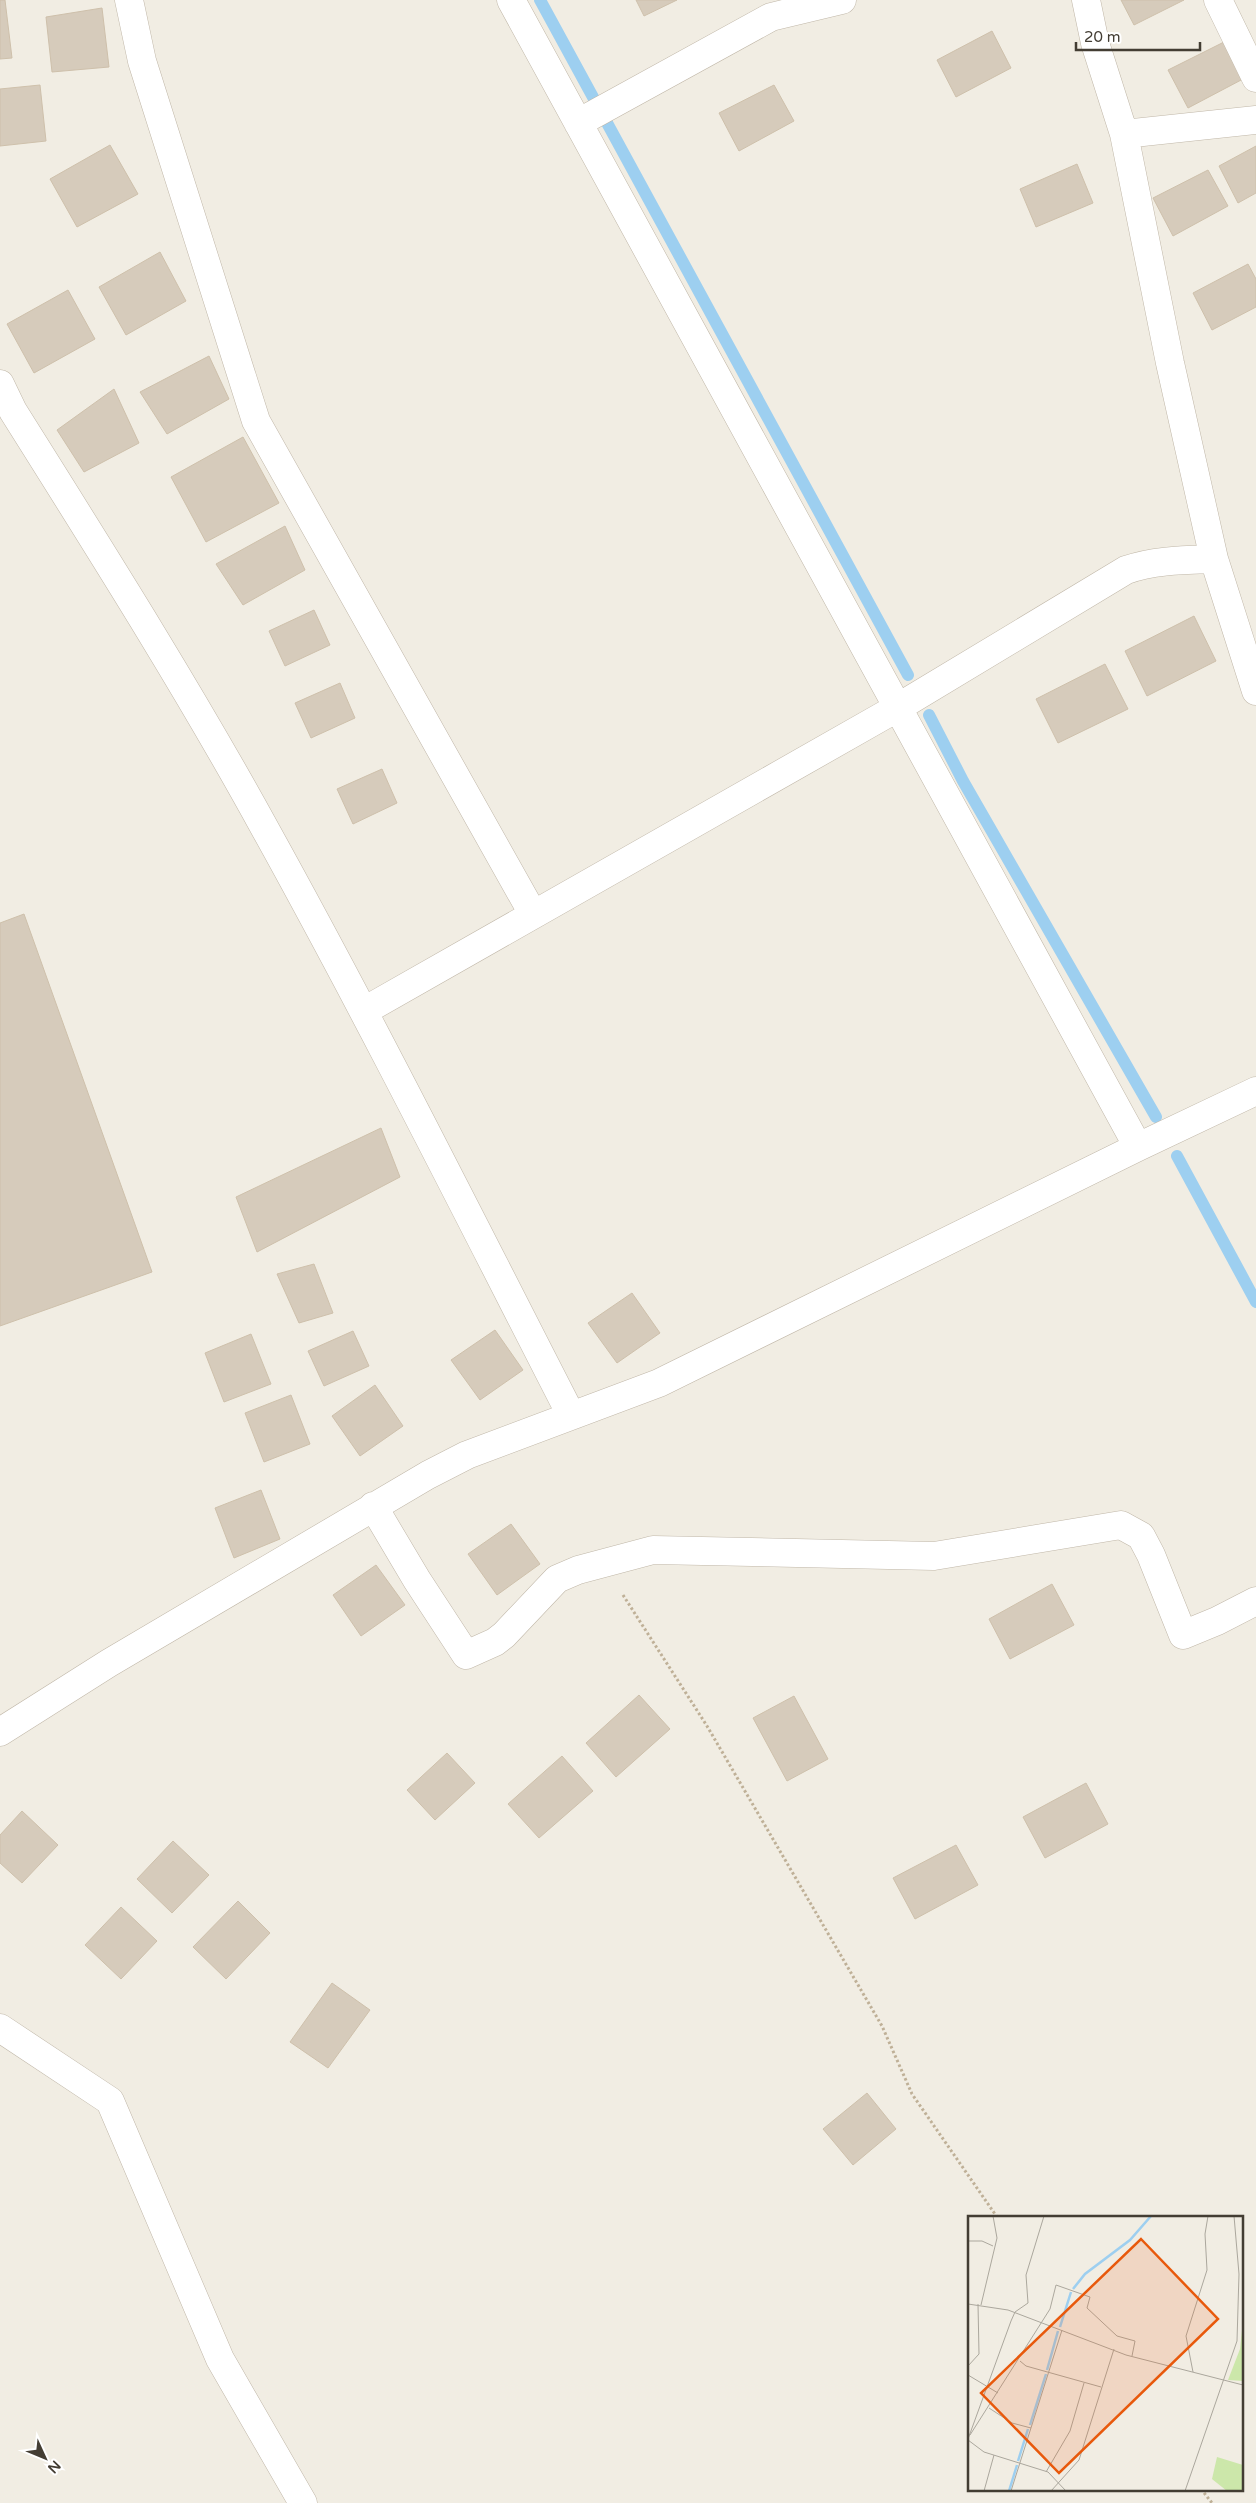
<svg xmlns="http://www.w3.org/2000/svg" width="1256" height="2503" font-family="'Varela Round',sans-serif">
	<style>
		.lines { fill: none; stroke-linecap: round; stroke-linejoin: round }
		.stream { stroke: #9dcff0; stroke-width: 12 }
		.building { fill: #d6cbbb; stroke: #cec0ab }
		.minor-casing { stroke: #c0b7a8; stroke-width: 29 }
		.path { stroke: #bfb097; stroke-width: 3; stroke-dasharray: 2.5 2.5; stroke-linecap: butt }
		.minor { stroke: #fff; stroke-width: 28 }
		.inset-river { fill: none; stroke: #9dcff0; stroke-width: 2.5 }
		.inset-road { fill: none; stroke: #aba79d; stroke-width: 1 }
		.view { fill: #e8590c; fill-opacity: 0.15; stroke: #e8590c; stroke-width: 2.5 }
		.inset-edge { fill: none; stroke: #433d33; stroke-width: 2.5 }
	</style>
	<rect width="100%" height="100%" fill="#f1ede3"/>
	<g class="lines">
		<path class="stream" d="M 540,0 L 908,675
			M 929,715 L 963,781 L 1156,1117
			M 1177,1156 L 1256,1302"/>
	</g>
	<path class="building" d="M 0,0 L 5,0 L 12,58 L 0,59 Z
		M 636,0 L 677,0 L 644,16 Z
		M 1121,0 L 1184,0 L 1134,25 Z
		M 102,8 L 109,67 L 52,72 L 46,17 Z
		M 992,31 L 1011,68 L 956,97 L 937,60 Z
		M 1224,42 L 1243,79 L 1188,108 L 1168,70 Z
		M 40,85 L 46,141 L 0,146 L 0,89 Z
		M 774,85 L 794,121 L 739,151 L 719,113 Z
		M 110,145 L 138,194 L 77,227 L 50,179 Z
		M 1256,146 L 1256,193 L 1238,203 L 1219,166 Z
		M 1077,164 L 1093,203 L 1036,227 L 1020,189 Z
		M 1208,170 L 1228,206 L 1173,236 L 1153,198 Z
		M 160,252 L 186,301 L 126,335 L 99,287 Z
		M 1248,264 L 1256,279 L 1256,307 L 1212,330 L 1193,293 Z
		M 68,290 L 95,339 L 34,373 L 7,324 Z
		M 209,356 L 229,399 L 167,434 L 140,392 Z
		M 114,389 L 139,443 L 84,472 L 57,430 Z
		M 243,437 L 279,503 L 206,542 L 171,477 Z
		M 285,526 L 305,570 L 243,605 L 216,564 Z
		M 314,610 L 330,645 L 285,666 L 269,631 Z
		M 1194,616 L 1216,661 L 1147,696 L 1125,651 Z
		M 1105,664 L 1128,709 L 1058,743 L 1036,699 Z
		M 340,683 L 355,718 L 311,738 L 295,703 Z
		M 382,769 L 397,803 L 353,824 L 337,789 Z
		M 24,914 L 152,1272 L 0,1326 L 0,923 Z
		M 381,1128 L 400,1177 L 257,1252 L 236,1197 Z
		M 314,1264 L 333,1313 L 299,1323 L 277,1274 Z
		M 632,1293 L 660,1333 L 617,1363 L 588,1323 Z
		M 495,1330 L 523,1370 L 480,1400 L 451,1360 Z
		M 353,1331 L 369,1366 L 324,1386 L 308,1351 Z
		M 251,1334 L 271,1384 L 224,1402 L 205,1353 Z
		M 375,1385 L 403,1426 L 360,1456 L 332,1416 Z
		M 291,1395 L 310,1444 L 264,1462 L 245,1413 Z
		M 261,1490 L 280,1539 L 234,1558 L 215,1508 Z
		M 511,1524 L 540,1564 L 497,1595 L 468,1554 Z
		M 376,1565 L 405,1605 L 361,1636 L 333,1595 Z
		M 1052,1584 L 1074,1625 L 1010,1659 L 989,1619 Z
		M 639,1695 L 670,1729 L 616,1777 L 586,1743 Z
		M 794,1696 L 828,1759 L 787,1781 L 753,1718 Z
		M 447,1753 L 475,1783 L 435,1820 L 407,1790 Z
		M 562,1756 L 593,1791 L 539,1838 L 508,1804 Z
		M 1086,1783 L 1108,1824 L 1045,1858 L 1023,1817 Z
		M 22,1811 L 58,1845 L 22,1883 L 0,1863 L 0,1835 Z
		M 173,1841 L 209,1875 L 172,1913 L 137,1879 Z
		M 956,1845 L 978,1885 L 915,1919 L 893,1878 Z
		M 238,1901 L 270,1933 L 226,1979 L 193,1947 Z
		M 121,1907 L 157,1941 L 121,1979 L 85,1945 Z
		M 332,1983 L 370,2010 L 328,2068 L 290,2042 Z
		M 867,2093 L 896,2129 L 853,2165 L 823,2129 Z"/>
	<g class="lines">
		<g class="minor-casing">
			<path id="minor" d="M 129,0 L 142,61 L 256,421 L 533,914
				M 511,0 L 1138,1147
				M 1086,0 L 1095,43 L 1124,134 L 1170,363 L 1214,559 L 1256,691
				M 1218,0 L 1256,78
				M 578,123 L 771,17 L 842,0
				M 1124,134 L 1256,120
				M 0,384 L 13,411 C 99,548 186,685 264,827 C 371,1020 470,1218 571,1415
				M 364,1011 L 897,708 L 1126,570 C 1154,560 1185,560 1214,559
				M 373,1506 L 417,1580 L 466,1655 L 495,1642 L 504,1635 L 557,1579 L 578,1570 L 653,1550 L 934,1556 L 1121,1525 L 1141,1536 L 1151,1555 L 1183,1635 L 1217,1621 L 1256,1601
				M 0,1732 L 109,1663 L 428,1475 L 467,1455 L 659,1383 L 1138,1147 L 1256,1091
				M 0,2028 L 110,2101 L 220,2359 L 303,2503"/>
		</g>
		<path class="path" d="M 623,1595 L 707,1726 L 882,2026 L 912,2094 L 997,2217
			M 1201,2489 L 1212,2503"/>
		<use href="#minor" class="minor"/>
	</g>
	<g transform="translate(968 2216)">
		<rect width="275" height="275" fill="#f1ede3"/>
		<path d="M 275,105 L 275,165 L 260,164 L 272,133 ZM 249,241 L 275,249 L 275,275 L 259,275 L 244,263 Z" fill="#cce7aa"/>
		<path class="inset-river" d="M 105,73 L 117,58 L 162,24 L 183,0M 92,111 L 103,76M 79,154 L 90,115M 62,209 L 78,158M 50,245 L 60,213M 41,275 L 49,249"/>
		<path class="inset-road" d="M 0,25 L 14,25 L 25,30M 0,88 L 40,94 L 158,139 L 275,169M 13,89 L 29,22 L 25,0M 52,145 L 58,150 L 133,171M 0,150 L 11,138 L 10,88M 225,156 L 218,120 L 239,54 L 237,18 L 240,0M 0,159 L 30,177M 21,192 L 44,207 L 63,212M 2,219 L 82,93 L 88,69 L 122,81 L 119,92 L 149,120 L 167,125 L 164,140M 0,223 L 43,105 L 47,96 L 60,87 L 58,59 L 76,0M 0,224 L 16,236 L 80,256 L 98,275M 78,256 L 102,215 L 116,167M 16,275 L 26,239M 43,275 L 94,114M 83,275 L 111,244 L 146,133M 217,275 L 269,125 L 271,58 L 266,0"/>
		<path class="view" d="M 173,23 L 250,103 L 91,257 L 13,177 Z"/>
		<rect width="275" height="275" class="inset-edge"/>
	</g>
	<g transform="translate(45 2458) rotate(134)" stroke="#ffffff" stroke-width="4" paint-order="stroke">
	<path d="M0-4L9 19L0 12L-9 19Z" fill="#433d33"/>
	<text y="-8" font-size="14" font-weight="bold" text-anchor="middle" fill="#433d33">N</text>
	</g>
	<path d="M1076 42v8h124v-8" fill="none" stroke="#433d33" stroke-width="2.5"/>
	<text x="1084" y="42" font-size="15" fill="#433d33" stroke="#ffffff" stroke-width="4" paint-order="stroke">20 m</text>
</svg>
